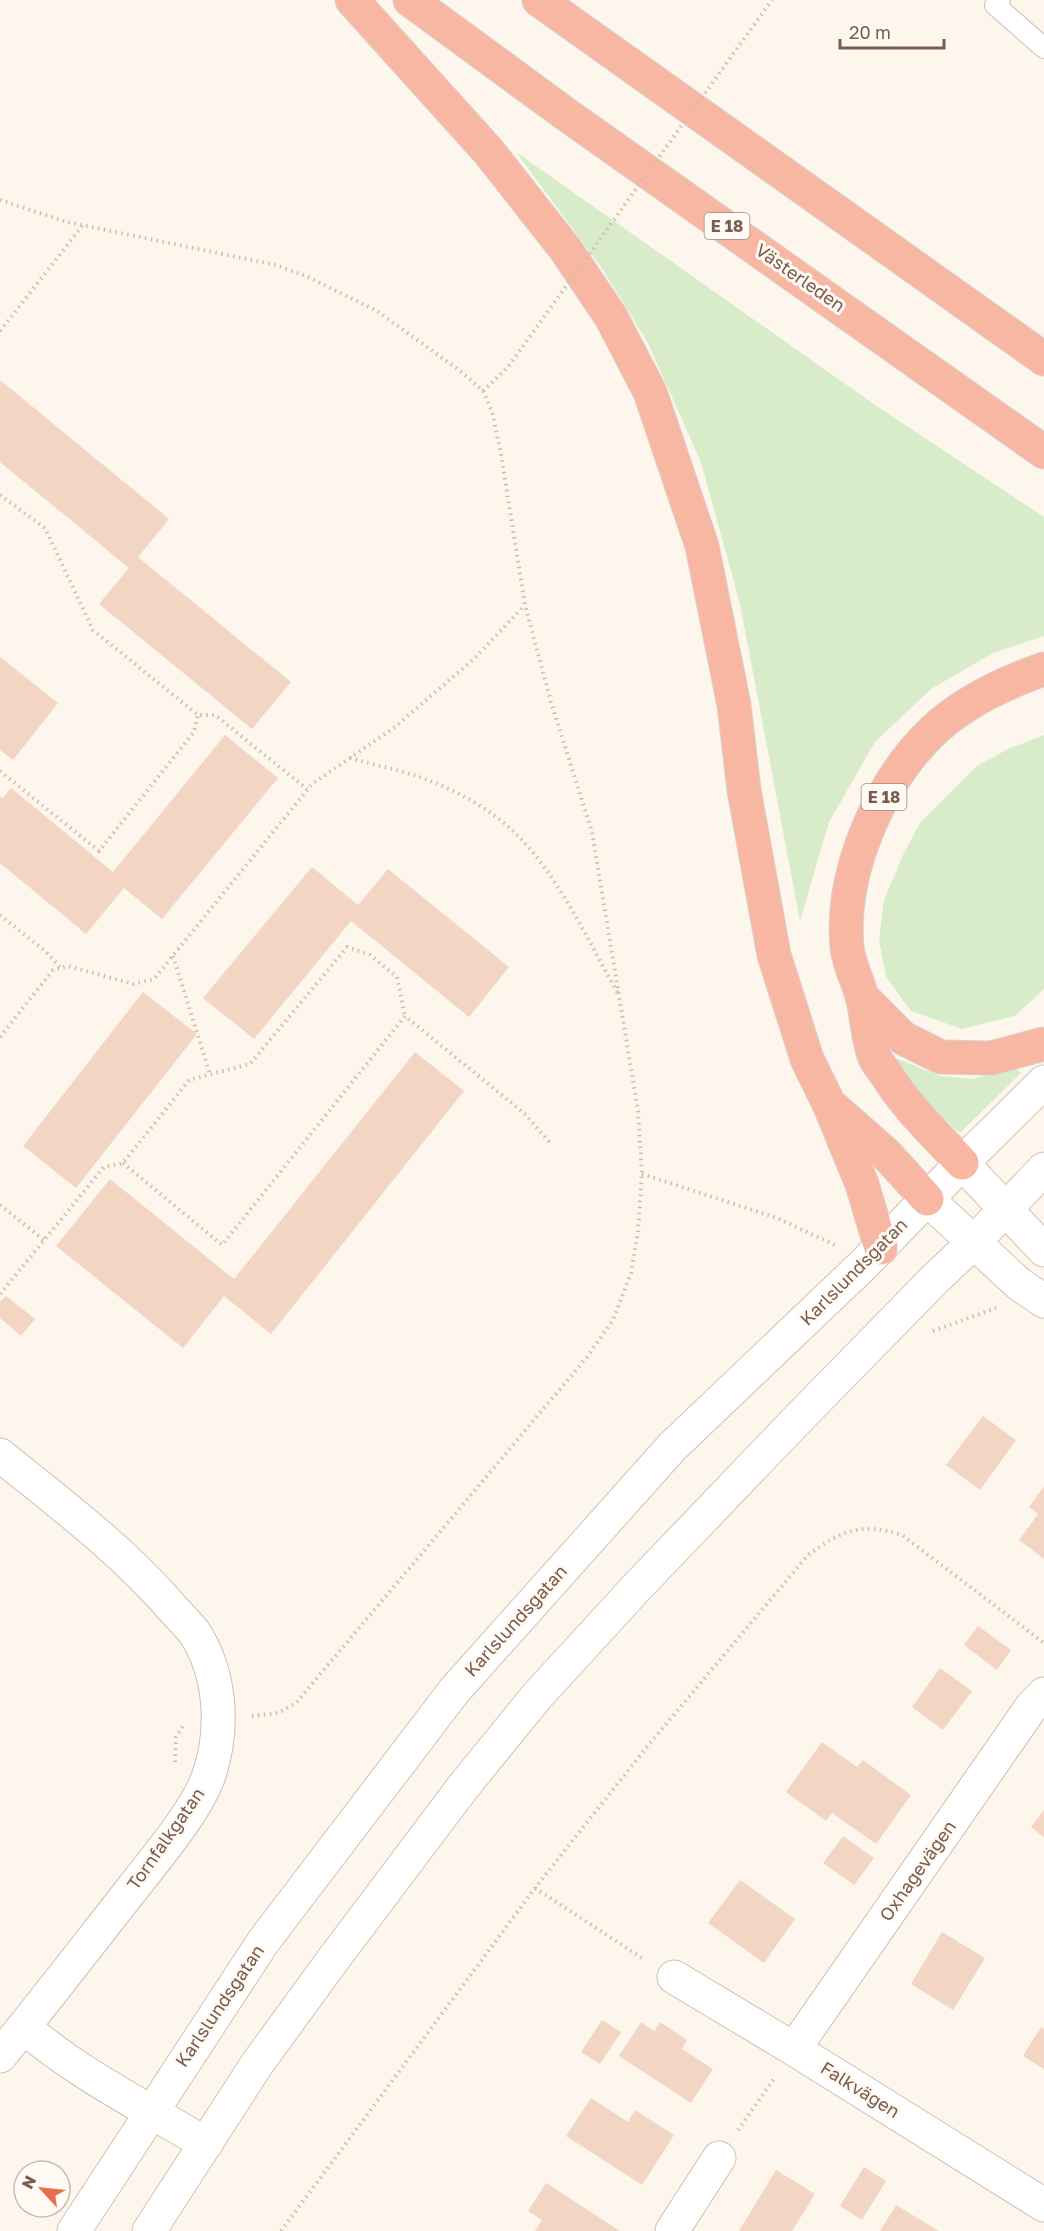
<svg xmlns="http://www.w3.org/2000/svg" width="1044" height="2231" font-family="'Golos Text',sans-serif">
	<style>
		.green { fill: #d8ecc9 }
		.building { fill: #f3d5c3 }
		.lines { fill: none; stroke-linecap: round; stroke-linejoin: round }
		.lane-casing { stroke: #d1beb0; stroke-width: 22 }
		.street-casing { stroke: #d1beb0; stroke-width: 35 }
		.secondary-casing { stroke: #d6c0b0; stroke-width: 35 }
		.highway-casing { stroke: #dad1cd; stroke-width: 35 }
		.path { stroke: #d9b8a5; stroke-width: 4; stroke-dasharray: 1.5 4.5; stroke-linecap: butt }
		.lane { stroke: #fff; stroke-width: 20 }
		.street { stroke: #fff; stroke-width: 33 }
		.secondary { stroke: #fff; stroke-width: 33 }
		.highway { stroke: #f7b7a3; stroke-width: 33 }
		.path-bridge { stroke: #d9b8a5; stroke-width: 4; stroke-dasharray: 1.5 4.5; stroke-linecap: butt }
		.labels { text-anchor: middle; stroke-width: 6; stroke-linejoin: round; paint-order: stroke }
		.shield { fill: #fffaf3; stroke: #a28b7f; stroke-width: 1.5 }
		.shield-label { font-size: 16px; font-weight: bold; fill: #7a5c4d }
		.street-label { font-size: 18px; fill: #7a5c4d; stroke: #fffaf3 }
	</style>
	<rect width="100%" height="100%" fill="#fdf6ec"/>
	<path class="green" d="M 516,152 L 878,407 L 1044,517 L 1044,636 L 993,653 L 931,689 L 875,742 L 829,822 L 800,921 L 740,604 L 701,462 L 648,343 L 603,270 Z
		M 1044,735 L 1044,989 L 1015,1016 L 962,1029 L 911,1011 L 886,977 L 879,940 L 884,900 L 903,855 L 920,823 L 977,766 L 1008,749 Z
		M 893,1057 L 941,1076 L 972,1079 L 1015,1067 L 1021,1073 L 960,1133 L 933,1110 Z"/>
	<path class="building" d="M 0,380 L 169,519 L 138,557 L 291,682 L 252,729 L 99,604 L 129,568 L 0,462 Z
		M 0,657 L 58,703 L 13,760 L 0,750 Z
		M 225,735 L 278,778 L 162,919 L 124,888 L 86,934 L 0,863 L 0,796 L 3,798 L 11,788 L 113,872 Z
		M 312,867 L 358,905 L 388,869 L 509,967 L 469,1017 L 351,921 L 254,1039 L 203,998 Z
		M 143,992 L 197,1034 L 76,1188 L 23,1146 Z
		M 415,1052 L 464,1091 L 271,1334 L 224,1296 L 183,1348 L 56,1246 L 110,1179 L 234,1279 Z
		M 6,1296 L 35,1319 L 21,1336 L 0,1318 L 0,1302 Z
		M 983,1416 L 1016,1440 L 980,1490 L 946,1465 Z
		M 1044,1486 L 1044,1559 L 1019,1540 L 1038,1514 L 1029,1507 Z
		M 978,1626 L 1011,1650 L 997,1670 L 964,1645 Z
		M 940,1668 L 972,1691 L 943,1730 L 912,1707 Z
		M 822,1742 L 857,1767 L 863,1760 L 911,1795 L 876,1844 L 832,1813 L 826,1821 L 786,1792 Z
		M 1044,1810 L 1044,1837 L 1031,1827 Z
		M 843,1836 L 874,1858 L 854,1885 L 823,1863 Z
		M 740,1880 L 795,1919 L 764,1963 L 708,1923 Z
		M 942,1932 L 985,1958 L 953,2010 L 911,1984 Z
		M 602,2020 L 621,2032 L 600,2064 L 581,2052 Z
		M 641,2022 L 654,2031 L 660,2022 L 687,2040 L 682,2049 L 713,2069 L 691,2103 L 619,2056 Z
		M 1041,2027 L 1044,2029 L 1044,2069 L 1023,2056 Z
		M 591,2098 L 628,2122 L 635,2110 L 674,2135 L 642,2185 L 566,2136 Z
		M 864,2167 L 886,2181 L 862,2220 L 840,2206 Z
		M 776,2170 L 815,2194 L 792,2231 L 739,2231 Z
		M 546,2183 L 620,2231 L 535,2231 L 542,2220 L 528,2211 Z
		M 896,2205 L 939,2231 L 880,2231 Z"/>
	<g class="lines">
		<g class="lane-casing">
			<path id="lane" d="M 1000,0 L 995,5 L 1044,48"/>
		</g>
		<g class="street-casing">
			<path id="street" d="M 0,1455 C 58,1502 117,1546 167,1602 C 175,1612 186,1622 194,1632 C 221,1673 224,1727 210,1772 C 199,1808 156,1858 132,1889 C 88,1945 45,2001 0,2056
				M 674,1977 L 794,2049 L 1044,2205
				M 24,2027 C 78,2074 145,2107 206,2144
				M 794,2049 L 1032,1706 L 1044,1694
				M 672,2231 L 719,2158"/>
		</g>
		<g class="secondary-casing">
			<path id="secondary" d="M 962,1163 L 1044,1250
				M 927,1199 L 1019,1284 L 1044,1301
				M 74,2231 L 263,1942 L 454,1691 L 672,1447 L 864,1264 L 962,1163 L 1044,1082
				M 149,2231 L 257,2064 L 332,1961 L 463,1787 L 537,1696 L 637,1587 L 797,1420 L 934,1280 L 973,1243 L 1044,1169"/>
		</g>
		<g class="highway-casing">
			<path id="highway" d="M 352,0 L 489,152 L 566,250 L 611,317 L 650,392 L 702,546 L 734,705 L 744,790 L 774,955 L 807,1059 L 829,1104 L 862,1184 L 881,1248
				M 410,0 L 567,115 L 1044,452
				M 539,0 L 1044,359
				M 863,998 L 903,1038 L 941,1057 L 991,1058 L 1044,1044
				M 835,1109 L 886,1154 L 927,1199
				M 962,1163 C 936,1135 908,1109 888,1077 C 884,1071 878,1064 875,1058 C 868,1041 867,1018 863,1000 C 859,983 849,965 847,948 C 840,873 879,782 934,730 C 965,701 1004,683 1044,669"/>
		</g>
		<path class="path" d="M 0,200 L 67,222 L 276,265 L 308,277 L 377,311 L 463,373 L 483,391 L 492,411 L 501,454 L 525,605 L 551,702 L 592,832 L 638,1111 L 642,1174 L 638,1231 L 631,1273 L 613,1320 L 587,1357 L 296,1703 L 278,1713 L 251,1716
			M 0,331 L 83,225
			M 0,495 L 45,528 L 93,630 L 198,715 L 215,715 L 307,789
			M 350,758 C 374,765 401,770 425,779 C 457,791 491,809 515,833 C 558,874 589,943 619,995
			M 0,771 L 99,851 L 194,732 L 198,715
			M 0,915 L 45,951 L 60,967
			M 173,956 L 210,1074
			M 0,1037 L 53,970 L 68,966 L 133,984 L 154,979 L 312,784 L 395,727 L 474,659 L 525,605
			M 123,1163 L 222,1245 L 405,1016 L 525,1114 L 550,1143
			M 642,1174 L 777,1218 L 835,1245
			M 0,1205 L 44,1240
			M 0,1294 L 104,1167 L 123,1163 L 189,1080 L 250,1064 L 347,947 L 370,955 L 397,977 L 405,1016
			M 933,1331 L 996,1308
			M 175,1762 L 176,1737 L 183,1726
			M 535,1888 L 645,1960
			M 738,2130 L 775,2077
			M 281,2231 L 535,1888 L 646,1748 L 808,1555 C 842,1530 861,1522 902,1535 L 1044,1643"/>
		<use href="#lane" class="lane"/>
		<use href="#street" class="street"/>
		<use href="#secondary" class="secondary"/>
		<use href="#highway" class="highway"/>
		<path class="path-bridge" d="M 483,391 L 508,367 L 772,0"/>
	</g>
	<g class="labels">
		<g class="shield">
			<rect x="704.5" y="213" width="45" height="26" rx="4.5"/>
			<rect x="861.5" y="784" width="45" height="26" rx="4.5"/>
		</g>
		<g class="shield-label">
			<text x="727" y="232">E 18</text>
			<text x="884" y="803">E 18</text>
		</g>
		<g class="street-label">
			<text transform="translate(800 278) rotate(35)" y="6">Västerleden</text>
			<text transform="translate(854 1272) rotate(-45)" y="6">Karlslundsgatan</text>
			<text transform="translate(516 1621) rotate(-48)" y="6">Karlslundsgatan</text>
			<text transform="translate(166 1839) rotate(-55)" y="6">Tornfalkgatan</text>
			<text transform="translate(918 1871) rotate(-55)" y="6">Oxhagevägen</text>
			<text transform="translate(220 2006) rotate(-56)" y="6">Karlslundsgatan</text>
			<text transform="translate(860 2090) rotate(32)" y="6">Falkvägen</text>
		</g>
	</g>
	<g transform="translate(42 2189) rotate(297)"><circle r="28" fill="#fffaf3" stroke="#cabbb1" stroke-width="1.5"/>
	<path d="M0-4.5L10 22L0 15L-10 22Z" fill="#e76f51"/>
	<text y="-9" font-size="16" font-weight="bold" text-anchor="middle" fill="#7a5c4d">N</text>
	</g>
	<path d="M840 39v9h104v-9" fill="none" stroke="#7a5c4d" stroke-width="3"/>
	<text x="849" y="39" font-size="18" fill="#7a5c4d" stroke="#fffaf3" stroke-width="4.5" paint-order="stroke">20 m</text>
</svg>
